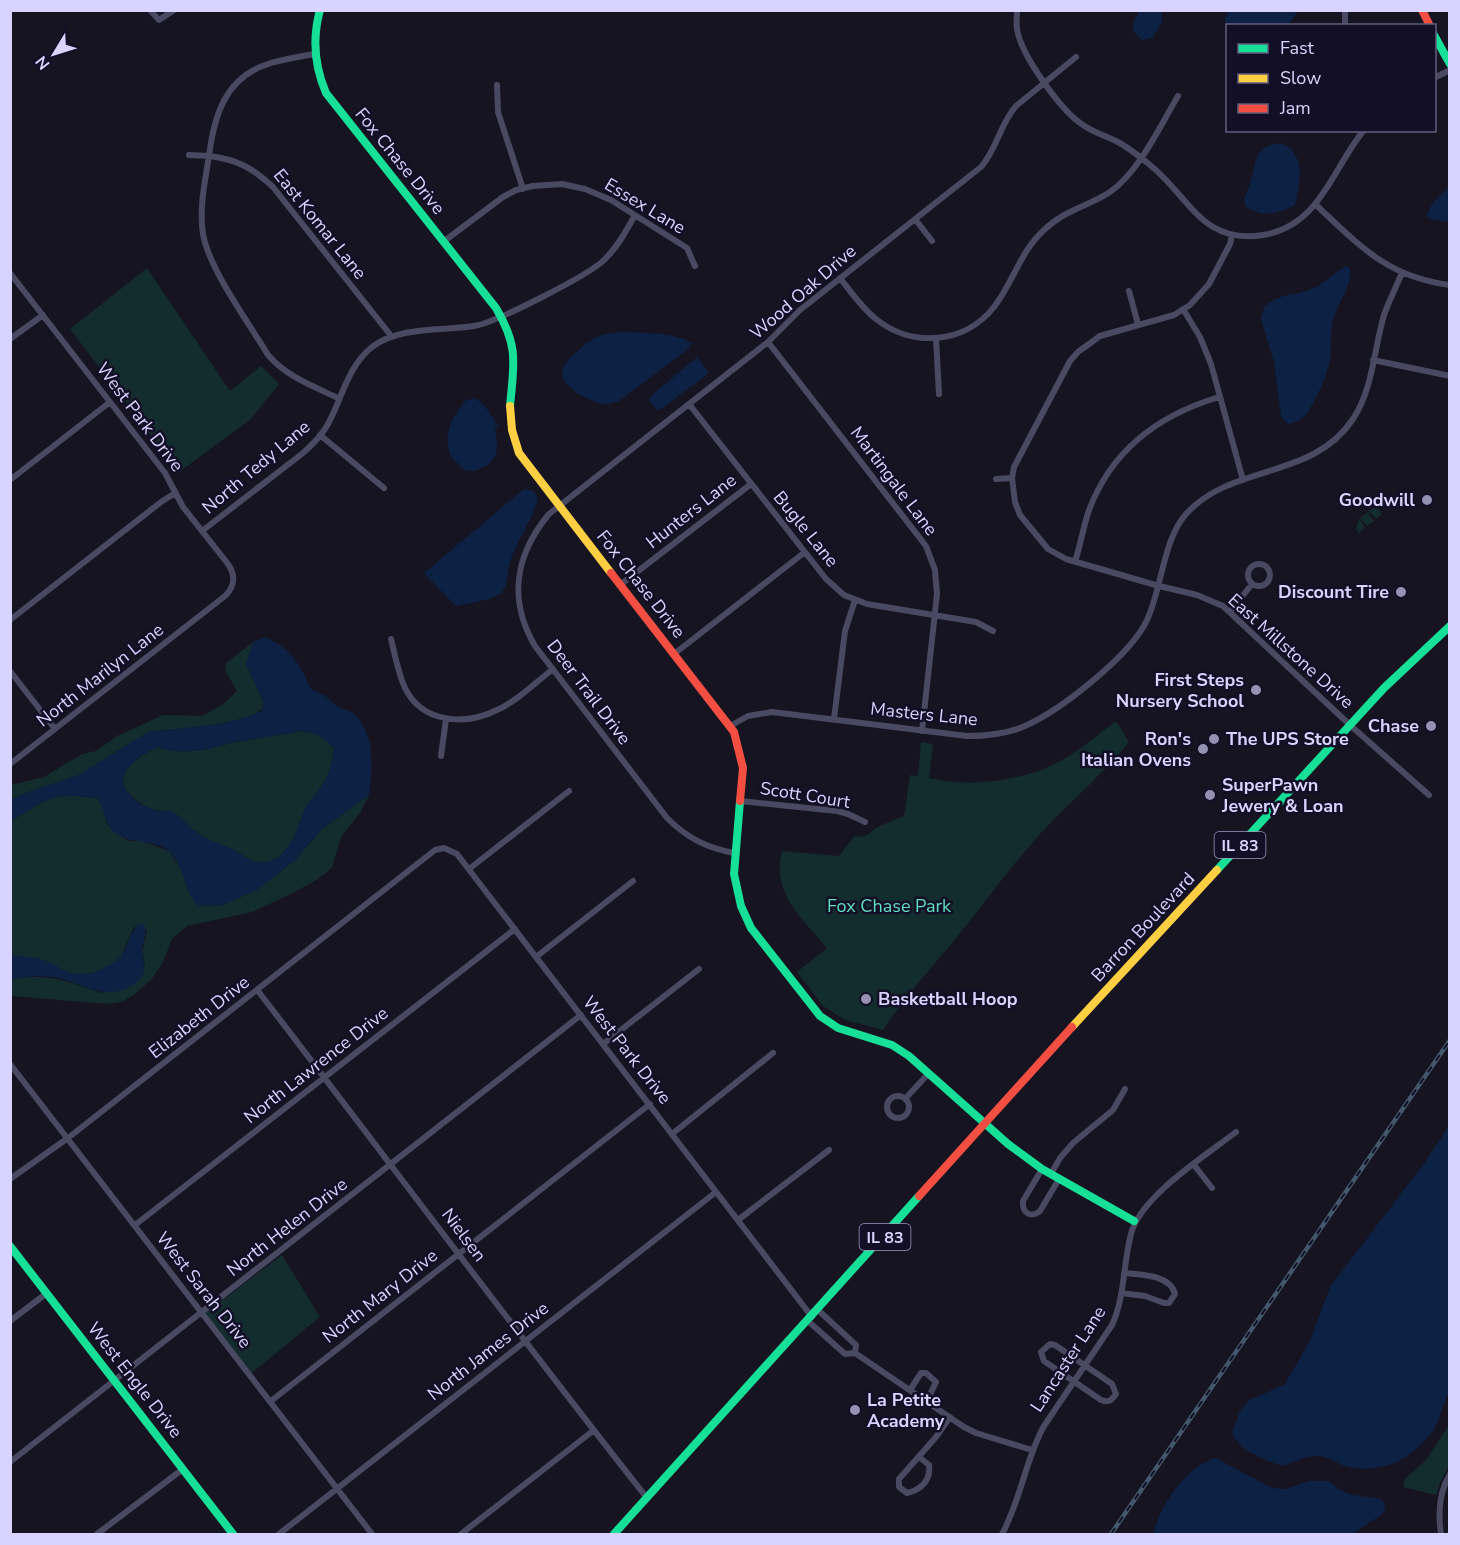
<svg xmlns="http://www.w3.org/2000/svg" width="1460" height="1545" font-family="'Nunito Sans',sans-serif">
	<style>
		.green { fill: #132c2d }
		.water { fill: #0d2144; fill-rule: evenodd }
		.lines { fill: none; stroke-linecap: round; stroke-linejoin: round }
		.street { stroke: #4a4962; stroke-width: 6 }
		.fast { stroke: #16e098; stroke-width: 8 }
		.slow { stroke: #ffcf43; stroke-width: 8 }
		.jam { stroke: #f24e42; stroke-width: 8 }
		.rail-casing { stroke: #43596b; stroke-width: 4.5 }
		.rail { stroke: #130f26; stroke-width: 2; stroke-dasharray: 7; stroke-linecap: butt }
		.poi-dot { fill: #9591b1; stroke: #130f26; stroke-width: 2 }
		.labels { text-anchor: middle; stroke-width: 5; stroke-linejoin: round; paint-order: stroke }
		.shield { fill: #130f26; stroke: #9e99be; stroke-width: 1.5 }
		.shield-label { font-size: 16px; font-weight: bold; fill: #d9d4ff }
		.street-label { font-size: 18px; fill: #d9d4ff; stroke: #130f26 }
		.poi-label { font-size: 18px; font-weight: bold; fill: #d9d4ff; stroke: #130f26; text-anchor: end }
		.park-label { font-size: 18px; fill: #5fe0c0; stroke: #130f26 }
	</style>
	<rect width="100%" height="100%" fill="#161421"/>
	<path class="green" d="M 147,268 L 230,391 L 261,366 L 279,384 L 251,419 L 179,472 L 70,329 Z
		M 1378,504 L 1377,507 L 1382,514 L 1376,519 L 1370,512 L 1368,514 L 1374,521 L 1367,526 L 1361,519 L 1360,520 L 1365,528 L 1359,533 L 1356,529 L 1359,519 Z
		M 253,642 L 246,664 L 264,703 L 262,709 L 251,716 L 220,724 L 148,732 L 79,775 L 25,793 L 11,800 L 11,785 L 44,777 L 82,754 L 96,751 L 117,736 L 163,715 L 202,716 L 222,705 L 237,691 L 226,672 L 226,663 Z
		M 1116,721 L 1129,742 C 1102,775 1069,803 1040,834 C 1010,867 985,903 957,937 C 931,968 905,997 883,1030 L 845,1020 L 823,1006 L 797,972 L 827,948 C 802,918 771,894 782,851 L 839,856 L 854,836 C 871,838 868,832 880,826 C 888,822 896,819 904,816 L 910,775 L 918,776 L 921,742 L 933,744 L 929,778 C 972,788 1026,781 1064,759 C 1082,749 1099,733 1116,721 Z
		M 300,731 C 316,732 323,736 334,748 C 332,762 330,775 321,787 C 316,795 309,800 305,809 C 297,830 287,866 257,862 C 249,861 240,853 232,849 C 219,844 207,840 195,831 C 188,827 182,817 174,813 C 168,810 159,812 152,809 C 142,806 128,795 124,786 C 118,768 144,754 157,747 C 186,756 203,750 231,743 C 254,738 277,736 300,731 Z
		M 369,795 L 360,813 L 341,837 L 332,868 L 318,879 L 293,893 L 252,912 L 187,926 L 172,939 L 163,962 L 152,979 L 136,993 L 122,1002 L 107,1004 L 11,996 L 11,979 C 50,973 66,981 102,993 L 145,966 L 142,952 L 147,930 L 134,927 L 121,957 L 110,966 L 93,973 L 79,975 L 66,972 L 50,963 L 11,956 L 11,820 C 28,813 44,797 63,796 C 74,795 86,797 97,798 L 103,806 L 107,824 L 128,841 L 139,840 L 169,851 L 179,865 L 187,883 L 189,893 L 197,905 L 221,906 L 258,889 L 295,860 L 323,828 Z
		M 282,1255 L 320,1317 L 252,1373 L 205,1313 Z
		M 1449,1425 L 1449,1466 L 1440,1483 L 1436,1495 L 1403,1487 L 1405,1479 L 1426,1460 Z"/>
	<path class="water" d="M 1140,11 L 1162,12 L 1162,23 L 1152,38 L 1142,40 L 1133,31 L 1134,20 Z
		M 1229,11 L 1229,10 L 1298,11 L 1288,25 L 1228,26 L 1227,28 C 1223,22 1225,16 1229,11 Z
		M 1282,143 C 1306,155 1300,180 1296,202 L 1294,206 C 1275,214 1263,218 1245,206 L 1244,199 C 1246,193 1249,187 1251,180 C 1257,158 1255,146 1282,143 Z
		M 1449,187 L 1449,222 L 1429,219 L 1427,215 L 1433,202 Z
		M 1346,266 L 1350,269 C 1352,289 1337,302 1333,321 C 1330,333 1332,346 1330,358 C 1328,374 1316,400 1307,413 C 1303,419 1295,423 1288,424 L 1281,416 L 1274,362 L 1261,319 L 1264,307 C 1282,291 1298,297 1318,286 C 1328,280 1336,271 1346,266 Z
		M 617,332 C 642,333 670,331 693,343 L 687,350 L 619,401 C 615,402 610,405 605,404 C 591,403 562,388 562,372 C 562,361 589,341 598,336 C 604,334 610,333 617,332 Z
		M 697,357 L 709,373 L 658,411 L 649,400 L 651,396 Z
		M 474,397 L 484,405 L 498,425 L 495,428 C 495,434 498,441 497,447 C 497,463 480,472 466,471 C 461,465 452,460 450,454 C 442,432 454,414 467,399 L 472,400 Z
		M 524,489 L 533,491 L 538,498 C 533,520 517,540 510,562 C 507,571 509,585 501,593 C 494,600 468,603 457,606 L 454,604 L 424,573 Z
		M 265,637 C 281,644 293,654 301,669 C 306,677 307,684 314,691 C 325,692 328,700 337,706 C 342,709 349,710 354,714 C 375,733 373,769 369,795 L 323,828 L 295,860 L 258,889 L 221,906 L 197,905 C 195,901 191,897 189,893 C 184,880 181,861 169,851 C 155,839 128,845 113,831 C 103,821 106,809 97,798 C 86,797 74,795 63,796 C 44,797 28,813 11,820 L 11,800 L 25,793 L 79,775 L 148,732 L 220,724 L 251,716 L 262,710 L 264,703 L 246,664 L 253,642 ZM 300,731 C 316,732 323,736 334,748 C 332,762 330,775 321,787 C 316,795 309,800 305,809 C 297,830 287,866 257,862 C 249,861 240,853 232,849 C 219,844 207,840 195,831 C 188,827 182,817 174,813 C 168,810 159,812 152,809 C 142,807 128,796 124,786 C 118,768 144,754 157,747 C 188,756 201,750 231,743 C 254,738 277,736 300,731 Z
		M 140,924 L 144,924 C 148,934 142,942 142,951 C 142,960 146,966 143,975 C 140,980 134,984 129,987 C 103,1002 79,981 53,977 C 38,975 25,977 11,979 L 11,955 C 24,957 37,957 49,962 C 55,964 59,969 65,971 C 83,979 104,971 118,959 C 129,950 128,932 140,924 Z
		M 1449,1126 L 1449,1393 C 1441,1406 1440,1423 1430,1435 C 1408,1461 1380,1475 1345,1466 C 1336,1463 1328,1456 1319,1456 C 1307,1456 1294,1461 1283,1466 C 1264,1460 1241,1452 1232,1433 L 1240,1411 L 1249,1400 L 1284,1385 L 1309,1343 L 1330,1287 L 1425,1162 Z
		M 1216,1458 L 1272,1488 L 1285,1489 L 1310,1481 L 1329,1481 L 1342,1491 L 1353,1495 L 1381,1499 L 1384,1503 L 1385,1510 L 1381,1515 L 1352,1534 L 1154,1534 C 1158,1507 1188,1464 1216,1458 Z"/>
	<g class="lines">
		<path class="street" d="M 150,10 L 159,20 L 174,10
			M 1017,10 C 1017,16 1016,23 1017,29 C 1021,55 1061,111 1083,125 C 1093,132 1105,136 1116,141 C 1128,147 1139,156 1150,165 C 1189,196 1202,245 1263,235 C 1320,226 1332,169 1364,130
			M 1345,26 L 1345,10
			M 1434,78 L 1450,70
			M 497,85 L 498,112 L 523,189
			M 189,155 L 209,156 C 214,116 225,78 268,64 C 283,59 299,57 314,54
			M 1316,205 C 1360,246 1387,277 1450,285
			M 915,219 L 932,241
			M 1232,235 L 1230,244 L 1209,284 L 1190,305 L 1174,315 L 1100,336 L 1078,352 L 1070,361 L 1014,467 L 1012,478 L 1015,502 L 1020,515 L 1048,549 L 1066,559 L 1159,586 L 1197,595 L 1223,606 L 1351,726 L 1429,795
			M 443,242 L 503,197 L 516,190 L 533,186 L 562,184 L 585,189 L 611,200 L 687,248 L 695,266
			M 10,273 L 165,473 L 183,507 L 228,564 C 236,576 235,586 225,596 L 10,764
			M 840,278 C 851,292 862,308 876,319 C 912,348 965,344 994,307 C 1013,283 1020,252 1043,231 C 1064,210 1087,207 1110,192 C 1139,172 1160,126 1178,96
			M 1129,291 L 1138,324
			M 1183,309 L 1200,337 L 1211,364 L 1243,480
			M 936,338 L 939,394
			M 10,339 L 43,315
			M 768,342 L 926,546 L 935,570 L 937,594 L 922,731
			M 1373,360 L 1450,376
			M 338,398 C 313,386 287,377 268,355 C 249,323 209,269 203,234 C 199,208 205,181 209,156 C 236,159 253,168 273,187 L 392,337
			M 689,404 L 826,579 L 844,595 L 867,604 L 976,622 L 993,631
			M 320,435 L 384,488
			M 996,479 L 1012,478
			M 10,480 L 110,402
			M 202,531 L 303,453 C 311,446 319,438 325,429 C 342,402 345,369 372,347 C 400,326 441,331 474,326 C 495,323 589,275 604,260 C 617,248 626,231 635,215
			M 1075,562 C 1080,546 1083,529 1088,513 C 1110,451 1159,415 1219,397
			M1248 575a11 11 0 1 1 22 0a11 11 0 1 1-22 0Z
			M 620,585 L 751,484
			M 1230,612 L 1252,584
			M 10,620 L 161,502 L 175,493
			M 391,639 C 395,655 398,673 405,688 C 422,723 465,726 497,710 C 517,701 535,683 553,669
			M 674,654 L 805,552
			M 10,671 L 55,729
			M 834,719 L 845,631 L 855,600
			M 730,726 L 748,716 L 772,712 L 967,736 C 987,736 1007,734 1025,726 C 1061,710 1131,655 1147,620 C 1162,588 1163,540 1186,514 C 1232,463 1313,480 1353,419 C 1373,389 1374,349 1384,315 C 1389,301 1396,287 1402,273
			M 441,756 L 446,719
			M 740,801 L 837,811 L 848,814 L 865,822
			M 734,853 C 707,848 687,838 667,818 L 535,646 C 508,600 515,555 549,514 L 768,342 L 800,310 L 981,167 C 997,149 1000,124 1016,106 L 1076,57
			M 469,869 L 569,791
			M 536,957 L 633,881
			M 258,991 C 388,1160 515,1331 647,1498
			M 603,1044 L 699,969
			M 10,1064 L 372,1534
			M887 1107a11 11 0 1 1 22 0a11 11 0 1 1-22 0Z
			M 905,1099 L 928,1074
			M 672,1134 L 773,1053
			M 1194,1165 L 1212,1188
			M 1042,1169 L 1023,1201 C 1022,1212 1030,1219 1040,1211 L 1059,1179
			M 1051,1174 L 1060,1158 L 1073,1143 L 1113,1110 L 1125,1089
			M 10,1179 L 68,1138 L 435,850 L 444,848 L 457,854 L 812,1317
			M 738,1220 L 829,1150
			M 135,1225 L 515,929
			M 1121,1293 L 1145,1296 L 1164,1303 L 1169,1303 L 1175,1294 C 1170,1274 1140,1275 1124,1273
			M 10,1321 L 47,1293
			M 808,1321 L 845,1354 L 855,1353 L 856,1345 L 818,1310
			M 1050,1344 L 1055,1345 L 1112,1384 L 1116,1394 C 1111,1401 1108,1403 1101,1400 L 1044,1361 L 1041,1352 Z
			M 855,1353 L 964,1427 L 976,1433 L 1032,1450
			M 910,1390 L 921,1373 L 926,1373 L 936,1382 L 927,1401
			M 271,1401 L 650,1104
			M 919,1457 L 929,1465 C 931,1480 921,1490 907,1493 L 899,1487 L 899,1479 L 936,1437 L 950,1417
			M 10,1462 L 581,1015
			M 97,1534 L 183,1469
			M 279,1534 L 716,1192
			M 461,1534 L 594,1430
			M 1002,1534 C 1021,1500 1025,1460 1044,1426 L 1112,1325 C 1125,1297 1123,1264 1131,1234 C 1140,1197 1205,1156 1236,1132
			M 1441,1534 C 1438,1514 1439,1492 1450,1474"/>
		<path class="fast" d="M 320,10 C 312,39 314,65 326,93 L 496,308 C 519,347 514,363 510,406
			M 1434,35 L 1450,64
			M 740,801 L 734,874 L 741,906 L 751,928 L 820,1016 L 838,1028 L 892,1045 L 909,1056 L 1008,1144 L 1042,1169 L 1134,1221
			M 1217,870 L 1384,688 L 1450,626
			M 10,1246 L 233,1534
			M 614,1534 L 919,1196"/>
		<path class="slow" d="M 510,406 L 512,430 L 519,453 L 611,573
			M 1072,1027 L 1217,870"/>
		<path class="jam" d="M 1422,10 L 1430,26
			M 611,573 L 734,732 L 743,768 L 740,801
			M 919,1196 L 1072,1027"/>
		<g class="rail-casing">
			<path id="rail" d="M 1111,1534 L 1450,1040"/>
		</g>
		<use href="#rail" class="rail"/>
	</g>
	<g class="poi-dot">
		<circle cx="1427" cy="500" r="6"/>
		<circle cx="1401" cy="592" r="6"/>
		<circle cx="1256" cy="690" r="6"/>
		<circle cx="1431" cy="726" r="6"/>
		<circle cx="1214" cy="739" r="6"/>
		<circle cx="1203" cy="749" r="6"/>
		<circle cx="1210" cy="795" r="6"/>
		<circle cx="866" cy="999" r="6"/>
		<circle cx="855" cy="1410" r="6"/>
	</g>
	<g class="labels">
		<g class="shield">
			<rect x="1214.5" y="832" width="51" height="26" rx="4.5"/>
			<rect x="859.5" y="1224" width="51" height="26" rx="4.5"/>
		</g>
		<g class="shield-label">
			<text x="1240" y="851">IL 83</text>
			<text x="885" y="1243">IL 83</text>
		</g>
		<g class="street-label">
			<text transform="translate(400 161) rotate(51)" y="6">Fox Chase Drive</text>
			<text transform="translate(645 206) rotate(31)" y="6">Essex Lane</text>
			<text transform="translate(320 224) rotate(51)" y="6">East Komar Lane</text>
			<text transform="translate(803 292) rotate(-41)" y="6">Wood Oak Drive</text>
			<text transform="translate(140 417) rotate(53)" y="6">West Park Drive</text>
			<text transform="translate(256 467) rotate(-40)" y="6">North Tedy Lane</text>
			<text transform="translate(894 481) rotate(53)" y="6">Martingale Lane</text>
			<text transform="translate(691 511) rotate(-38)" y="6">Hunters Lane</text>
			<text transform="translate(806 529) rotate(51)" y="6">Bugle Lane</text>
			<text transform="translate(641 584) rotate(52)" y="6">Fox Chase Drive</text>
			<text transform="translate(1291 651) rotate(42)" y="6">East Millstone Drive</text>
			<text transform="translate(100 675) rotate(-38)" y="6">North Marilyn Lane</text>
			<text transform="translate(589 692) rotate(53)" y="6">Deer Trail Drive</text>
			<text transform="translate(924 714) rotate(6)" y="6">Masters Lane</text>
			<text transform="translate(805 795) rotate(9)" y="6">Scott Court</text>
			<text transform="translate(1143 927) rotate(-47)" y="6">Barron Boulevard</text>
			<text transform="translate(199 1017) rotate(-38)" y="6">Elizabeth Drive</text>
			<text transform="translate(627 1050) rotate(52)" y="6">West Park Drive</text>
			<text transform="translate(316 1065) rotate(-38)" y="6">North Lawrence Drive</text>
			<text transform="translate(287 1227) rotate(-38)" y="6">North Helen Drive</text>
			<text transform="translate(464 1235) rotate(53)" y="6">Nielsen</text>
			<text transform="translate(204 1290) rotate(52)" y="6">West Sarah Drive</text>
			<text transform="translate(380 1296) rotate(-38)" y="6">North Mary Drive</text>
			<text transform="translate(488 1351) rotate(-38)" y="6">North James Drive</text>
			<text transform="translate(1068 1359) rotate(-57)" y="6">Lancaster Lane</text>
			<text transform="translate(135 1380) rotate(52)" y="6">West Engle Drive</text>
		</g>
		<g class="poi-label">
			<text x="1415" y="506">Goodwill</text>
			<text x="1389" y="598">Discount Tire</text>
			<text x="1244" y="686">First Steps<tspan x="1244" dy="21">Nursery School</tspan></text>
			<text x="1419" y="732">Chase</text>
			<text x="1191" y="745">Ron's<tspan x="1191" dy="21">Italian Ovens</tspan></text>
			<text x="1226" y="745" text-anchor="start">The UPS Store</text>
			<text x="1222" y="791" text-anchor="start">SuperPawn<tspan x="1222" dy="21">Jewery &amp; Loan</tspan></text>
			<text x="878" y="1005" text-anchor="start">Basketball Hoop</text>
			<text x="867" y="1406" text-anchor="start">La Petite<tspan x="867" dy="21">Academy</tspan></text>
		</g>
		<g class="park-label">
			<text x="889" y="912">Fox Chase Park</text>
		</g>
	</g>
	<rect width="1460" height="1545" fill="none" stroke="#d9d4ff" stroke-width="24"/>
	<rect x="1226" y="24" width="210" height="108" fill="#130f26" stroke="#625e7d" stroke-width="1.5"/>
	<rect x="1238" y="44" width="30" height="9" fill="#16e098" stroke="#625e7d" stroke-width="1.5"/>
	<text x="1280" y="54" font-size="18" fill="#d9d4ff">Fast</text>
	<rect x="1238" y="74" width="30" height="9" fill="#ffcf43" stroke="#625e7d" stroke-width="1.5"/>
	<text x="1280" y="84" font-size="18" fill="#d9d4ff">Slow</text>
	<rect x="1238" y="104" width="30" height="9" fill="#f24e42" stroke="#625e7d" stroke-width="1.5"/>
	<text x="1280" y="114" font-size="18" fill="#d9d4ff">Jam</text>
	<g transform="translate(54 54) rotate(232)" stroke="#130f26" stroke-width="4.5" paint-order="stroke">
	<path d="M0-4.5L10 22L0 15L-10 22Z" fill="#d9d4ff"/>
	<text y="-9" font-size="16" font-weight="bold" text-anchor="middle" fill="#d9d4ff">N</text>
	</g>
</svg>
